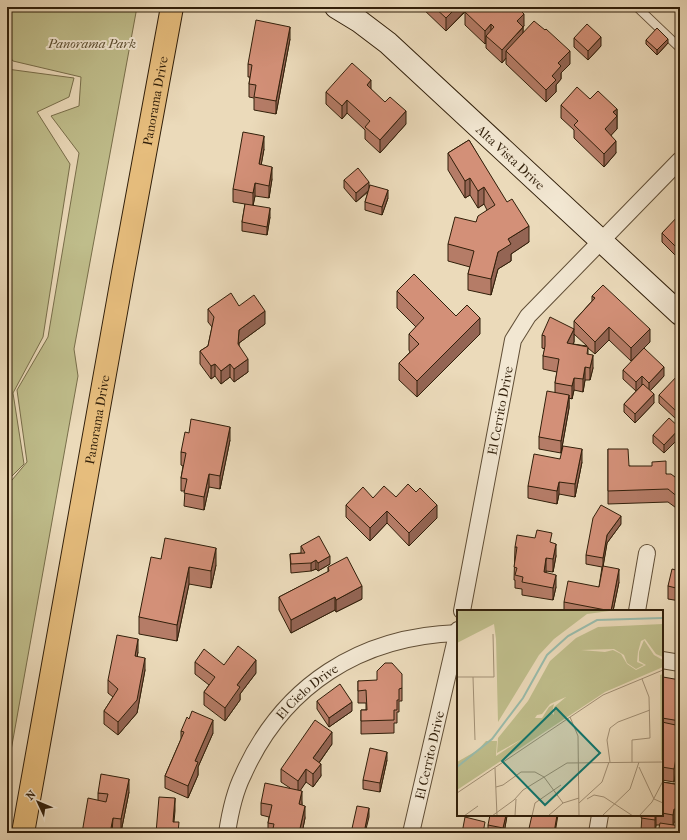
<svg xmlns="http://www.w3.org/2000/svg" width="687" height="840" font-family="'IM FELL French Canon',serif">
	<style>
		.green { fill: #bfbd8b; stroke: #786e4a }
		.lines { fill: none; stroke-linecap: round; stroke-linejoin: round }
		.lane-casing { stroke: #604e36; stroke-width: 10 }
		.street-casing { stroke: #604e36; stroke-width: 18 }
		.secondary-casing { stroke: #311f0a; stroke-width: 24 }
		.primary-casing { stroke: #311f0a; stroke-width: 24 }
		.lane { stroke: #f2e7d2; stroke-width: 8 }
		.street { stroke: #f2e7d2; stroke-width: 16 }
		.secondary { stroke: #f2e7d2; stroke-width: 22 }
		.primary { stroke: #e6bd7d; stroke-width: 22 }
		.wall { fill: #b57c67; stroke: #311f0a; fill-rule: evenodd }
		.shaded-wall { fill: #946554; stroke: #311f0a }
		.building { fill: #d39078; stroke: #311f0a }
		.labels { text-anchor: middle; stroke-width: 4; stroke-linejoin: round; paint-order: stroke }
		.park-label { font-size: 13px; font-style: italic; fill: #5c4e31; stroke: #f2e7d2 }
		.street-label { font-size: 13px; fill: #311f0a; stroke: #f2e7d2 }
		.inset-river { fill: none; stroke: #99bbab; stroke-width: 2 }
		.inset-road { fill: none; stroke: #a18f74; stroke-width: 1 }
		.view { fill: #0f766e; fill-opacity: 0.15; stroke: #0f766e; stroke-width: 2 }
		.inset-edge { fill: none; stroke: #311f0a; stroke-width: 2 }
	</style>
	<rect width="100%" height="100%" fill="#ebdaba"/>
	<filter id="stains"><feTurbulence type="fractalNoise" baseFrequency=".005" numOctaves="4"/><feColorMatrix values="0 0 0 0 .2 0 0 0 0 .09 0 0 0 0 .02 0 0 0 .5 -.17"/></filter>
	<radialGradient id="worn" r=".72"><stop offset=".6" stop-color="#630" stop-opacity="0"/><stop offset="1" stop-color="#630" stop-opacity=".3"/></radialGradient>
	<path class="green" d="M 7,7 L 137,7 L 74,349 L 78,376 L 7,773 L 7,486 L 27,462 L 17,390 L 48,337 L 79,153 L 51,116 L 79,106 L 81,77 L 13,61 L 7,53 Z
		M 7,69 L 74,78 L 69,97 L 37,112 L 70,164 L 43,337 L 13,393 L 24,464 L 7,481 Z"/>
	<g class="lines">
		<g class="lane-casing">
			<path id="lane" d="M 637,7 L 680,48"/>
		</g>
		<g class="street-casing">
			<g id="street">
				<path id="s1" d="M 462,611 L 513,340 L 528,316 L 680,160"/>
				<path d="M 637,611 L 647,553"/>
				<path d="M 662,660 L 680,663"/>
				<path id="s2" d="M 227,833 C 230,813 234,793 243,775 C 283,685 361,636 458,633"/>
				<path id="s3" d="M 411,833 L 458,630"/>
				<path d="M 597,833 L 600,815"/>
			</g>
		</g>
		<g class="secondary-casing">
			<g id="secondary">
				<path id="s4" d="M 336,7 L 359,21 L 388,43 L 680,314"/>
			</g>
		</g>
		<g class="primary-casing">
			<g id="primary">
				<path id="s5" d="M 23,833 L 123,273 L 172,7"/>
			</g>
		</g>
		<use href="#lane" class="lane"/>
		<use href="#street" class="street"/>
		<use href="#secondary" class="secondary"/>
		<use href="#primary" class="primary"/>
	</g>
	<path class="wall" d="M 421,7 L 517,7 L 524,26 L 523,27 L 523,33 L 570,64 L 561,73 L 561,79 L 556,85 L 556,92 L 546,102 L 506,64 L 506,58 L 502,63 L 486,48 L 486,43 L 485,44 L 465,25 L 465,12 L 446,31 Z
		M 574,38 L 601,46 L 588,60 L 574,47 Z
		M 290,39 L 276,114 L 254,110 L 254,98 L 249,97 L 249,84 L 250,77 L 248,77 L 248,64 Z
		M 646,40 L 668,43 L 657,55 L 646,44 Z
		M 371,89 L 406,124 L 380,153 L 365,139 L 365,130 L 347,113 L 342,119 L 326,104 L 326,92 Z
		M 590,99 L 617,109 L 617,129 L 611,135 L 616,153 L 604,167 L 574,138 L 574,130 L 561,118 L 561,105 Z
		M 469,140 L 529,242 L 511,254 L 511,261 L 498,269 L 491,295 L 468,290 L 468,274 L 470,267 L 448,261 L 448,244 L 476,222 L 487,210 L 484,204 L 478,208 L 470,195 L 465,198 L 448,170 L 448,153 Z
		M 264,149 L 261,165 L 272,179 L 269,198 L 255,196 L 253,205 L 270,217 L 267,235 L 242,231 L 242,222 L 245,204 L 233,202 L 233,189 Z
		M 344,180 L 369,185 L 388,198 L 382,215 L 365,210 L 365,202 L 368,192 L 356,202 L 344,188 Z
		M 680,216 L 680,260 L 662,242 L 662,233 Z
		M 397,291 L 456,316 L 480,334 L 417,397 L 399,380 L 399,363 L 410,352 L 409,350 L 409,334 L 416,327 L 397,308 Z
		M 592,296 L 650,342 L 631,361 L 609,340 L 595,354 L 588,348 L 588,354 L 593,368 L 590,380 L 585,380 L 583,392 L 574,390 L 572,399 L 569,398 L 569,408 L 561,453 L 539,449 L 539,437 L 555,392 L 555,383 L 557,372 L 543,369 L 543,356 L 545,349 L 542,348 L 542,335 L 574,329 L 574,321 L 592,301 ZM 574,334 L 587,346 L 573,344 L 574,342 Z
		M 239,306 L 265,324 L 239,343 L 239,346 L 248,372 L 234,382 L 230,377 L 221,384 L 215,376 L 211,379 L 200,364 L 200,351 L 208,346 L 212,327 L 208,322 L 208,309 Z
		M 623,370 L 664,376 L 650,391 L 654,403 L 635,423 L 624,412 L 624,404 L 642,385 L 636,391 L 623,379 Z
		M 680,375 L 680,415 L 676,419 L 659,403 L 659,395 Z
		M 653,435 L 680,437 L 664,453 L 653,443 Z
		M 230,440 L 220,489 L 209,487 L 204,510 L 184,506 L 185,491 L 181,491 L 181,478 L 183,466 L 181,465 L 181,452 Z
		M 608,449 L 629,466 L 666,474 L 675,477 L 680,470 L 680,519 L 679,518 L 679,510 L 668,502 L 608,504 Z
		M 560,459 L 582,462 L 575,497 L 559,494 L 557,504 L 528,498 L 528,486 Z
		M 396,497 L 437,518 L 409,546 L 387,523 L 370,541 L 346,517 L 346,505 L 373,498 Z
		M 621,524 L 607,543 L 603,566 L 619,582 L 613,611 L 564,611 L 564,602 L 599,587 L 602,567 L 586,564 L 586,555 Z
		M 552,543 L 556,556 L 553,572 L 546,571 L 546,573 L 556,587 L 553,600 L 522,595 L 522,589 L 515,588 L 515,580 L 514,580 L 515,547 Z
		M 301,546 L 330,564 L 318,571 L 316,569 L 311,571 L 291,573 L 290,554 L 301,553 Z
		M 161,559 L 216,565 L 211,588 L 189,584 L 177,641 L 139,634 L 139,617 Z
		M 328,567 L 362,599 L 336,612 L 335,610 L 291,633 L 279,610 L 279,597 L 328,572 Z
		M 680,571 L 680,601 L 668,599 L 668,586 Z
		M 138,652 L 137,656 L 145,670 L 137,713 L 118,735 L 104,724 L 104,711 L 113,697 L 108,693 L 108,680 Z
		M 195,662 L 224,665 L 256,673 L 240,694 L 240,700 L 225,721 L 204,705 L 204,692 L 209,685 L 195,674 Z
		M 680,680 L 680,749 L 674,782 L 662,780 L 662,681 Z
		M 358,681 L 402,688 L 402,701 L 399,701 L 399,712 L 397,712 L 397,723 L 394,723 L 394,733 L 361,734 L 361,710 L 366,710 L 366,703 L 358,703 Z
		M 317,701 L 352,711 L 329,727 L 317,709 Z
		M 181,731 L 213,733 L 198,767 L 198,775 L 188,798 L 165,788 L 165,776 L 181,739 Z
		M 332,744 L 319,763 L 321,776 L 313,787 L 306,782 L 300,790 L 302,804 L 302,805 L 305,818 L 302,833 L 268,833 L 268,823 L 269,817 L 261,815 L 261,803 L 290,788 L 281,782 L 281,769 Z
		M 387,760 L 380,792 L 363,789 L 363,780 Z
		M 680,776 L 679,823 L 674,822 L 673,825 L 656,825 L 655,833 L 641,831 L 642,815 L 662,815 L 662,782 L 676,784 Z
		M 129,792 L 121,832 L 113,830 L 112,833 L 82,833 L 98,800 L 98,793 Z
		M 507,815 L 504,833 L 488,833 L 488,825 Z"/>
	<path class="shaded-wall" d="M 457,7 L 469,7 L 446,31 L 446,18 Z
		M 524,14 L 524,26 L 517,34 L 517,21 Z
		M 491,24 L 491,37 L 486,36 L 486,43 L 485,44 L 485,31 Z
		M 290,27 L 290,39 L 276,114 L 276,101 Z
		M 523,27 L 523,40 L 506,51 L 506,58 L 502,63 L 502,50 Z
		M 601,37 L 601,46 L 588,60 L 588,51 Z
		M 668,39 L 668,43 L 657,55 L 657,50 Z
		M 570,51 L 570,64 L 561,73 L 561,79 L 556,85 L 556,92 L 546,102 L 546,90 L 552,76 L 558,63 Z
		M 371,80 L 371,93 L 367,85 Z
		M 347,100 L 347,113 L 342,119 L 342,106 Z
		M 617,109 L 617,129 L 605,142 L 605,129 L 613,112 Z
		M 406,111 L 406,124 L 380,153 L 380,140 Z
		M 264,136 L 264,149 L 259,177 L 259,164 Z
		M 616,141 L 616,153 L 604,167 L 604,154 Z
		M 272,167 L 272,179 L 269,198 L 269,186 Z
		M 470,178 L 470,195 L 465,198 L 465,181 Z
		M 369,182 L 369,190 L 356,202 L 356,193 Z
		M 255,183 L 255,196 L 253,206 L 253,193 Z
		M 484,187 L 484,204 L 478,208 L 478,191 Z
		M 388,190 L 388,198 L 382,215 L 382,207 Z
		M 270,208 L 270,217 L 267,235 L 267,227 Z
		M 529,226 L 529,242 L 511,254 L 511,261 L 498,269 L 491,295 L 491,279 L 498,252 L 508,239 Z
		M 265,311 L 265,324 L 239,343 L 238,356 L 238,344 L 239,330 Z
		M 480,318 L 480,334 L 417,397 L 417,381 Z
		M 609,327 L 609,340 L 595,354 L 595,342 Z
		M 574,329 L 574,342 L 567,355 L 567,343 Z
		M 650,329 L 650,342 L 631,361 L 631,348 Z
		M 593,355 L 593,368 L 590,380 L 590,368 Z
		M 248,359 L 248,372 L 234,382 L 234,369 Z
		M 215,364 L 215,376 L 211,379 L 211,366 Z
		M 230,364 L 230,377 L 221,384 L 221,371 Z
		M 585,367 L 585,380 L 583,392 L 583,379 Z
		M 664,367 L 664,376 L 649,392 L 649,383 Z
		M 642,376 L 642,385 L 636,391 L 636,382 Z
		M 574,378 L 574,390 L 572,399 L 572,386 Z
		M 654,394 L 654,403 L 635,423 L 635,414 Z
		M 569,395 L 569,408 L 561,453 L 561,441 Z
		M 680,407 L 680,415 L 676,419 L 676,411 Z
		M 230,427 L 230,440 L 220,489 L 220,476 Z
		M 680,428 L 680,437 L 664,453 L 664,445 Z
		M 582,449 L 582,462 L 575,497 L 575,484 Z
		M 209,474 L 209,487 L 204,510 L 204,497 Z
		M 559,482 L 559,494 L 557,504 L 557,491 Z
		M 437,505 L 437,518 L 409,546 L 409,533 Z
		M 387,511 L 387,523 L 370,541 L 370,528 Z
		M 621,516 L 621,524 L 607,543 L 603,567 L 603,558 L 607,535 Z
		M 556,544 L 556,556 L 553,572 L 553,559 Z
		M 216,548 L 216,565 L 211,588 L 211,571 Z
		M 330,556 L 330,564 L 318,571 L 318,563 Z
		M 546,558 L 546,571 L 544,585 L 544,572 Z
		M 316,560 L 316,569 L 311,571 L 311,563 Z
		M 189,567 L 189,584 L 177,641 L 177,625 Z
		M 619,569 L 619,582 L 613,611 L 611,611 Z
		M 556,575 L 556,587 L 553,600 L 553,588 Z
		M 362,586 L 362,599 L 336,612 L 336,600 Z
		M 335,597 L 335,610 L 291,633 L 291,620 Z
		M 138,639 L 138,652 L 135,669 L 135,656 Z
		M 145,658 L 145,670 L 137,713 L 118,735 L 118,722 Z
		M 256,660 L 256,673 L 240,694 L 240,700 L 225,721 L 225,708 L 237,685 Z
		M 352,702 L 352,711 L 329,727 L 329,718 Z
		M 213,720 L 213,733 L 198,767 L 198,775 L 188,798 L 188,786 L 195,761 Z
		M 332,732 L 332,744 L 313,771 L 313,758 Z
		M 680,737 L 680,749 L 674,782 L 674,769 Z
		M 387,752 L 387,760 L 380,792 L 380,783 Z
		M 321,764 L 321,776 L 313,787 L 313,774 Z
		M 306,769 L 306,782 L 298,794 L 298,781 Z
		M 129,779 L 129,792 L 121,832 L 121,819 Z
		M 302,791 L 302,804 L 299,817 L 299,804 Z
		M 175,798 L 175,811 L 173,833 L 173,822 Z
		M 305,806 L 305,818 L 302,833 L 299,833 Z
		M 680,806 L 680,819 L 679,823 L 679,810 Z
		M 369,808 L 369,817 L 365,833 L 364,833 Z
		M 674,809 L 674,822 L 673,828 L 673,815 Z
		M 506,815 L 507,815 L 507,816 L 504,833 L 503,833 L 503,828 Z
		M 557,815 L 558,815 L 555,833 L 554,833 Z
		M 655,815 L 656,815 L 656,825 L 655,833 Z
		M 113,818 L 112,833 L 110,833 Z"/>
	<path class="building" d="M 434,7 L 457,7 L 446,18 Z
		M 469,7 L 517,7 L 524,14 L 517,21 L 523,27 L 502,50 L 486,36 L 494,27 L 491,24 L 485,31 L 465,12 Z
		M 256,20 L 290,27 L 276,101 L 254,97 L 256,85 L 249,84 L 252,65 L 248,64 Z
		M 534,21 L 545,30 L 546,29 L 570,51 L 558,63 L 561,66 L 552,76 L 556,80 L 546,90 L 506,51 Z
		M 587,24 L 601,37 L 588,51 L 574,38 Z
		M 657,28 L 668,39 L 657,50 L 646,40 Z
		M 352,63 L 371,80 L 367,85 L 385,102 L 390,97 L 406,111 L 380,140 L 365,127 L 370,121 L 347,100 L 342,106 L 326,92 Z
		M 577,87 L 590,99 L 598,91 L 617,109 L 613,112 L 617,116 L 605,129 L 616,141 L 604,154 L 574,125 L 578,121 L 561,105 Z
		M 243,132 L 264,136 L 259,164 L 272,167 L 269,186 L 255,183 L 253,193 L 233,189 Z
		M 469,140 L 507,202 L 512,199 L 529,226 L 508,239 L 511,244 L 498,252 L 491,279 L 468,274 L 474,251 L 448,244 L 455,217 L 476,222 L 478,216 L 495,205 L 484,187 L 478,191 L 470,178 L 465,181 L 448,153 Z
		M 358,168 L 369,182 L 356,193 L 344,180 Z
		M 370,185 L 388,190 L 382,207 L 365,202 Z
		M 245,204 L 270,208 L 267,227 L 242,222 Z
		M 679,215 L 680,216 L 680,251 L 662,233 Z
		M 414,274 L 456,316 L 467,305 L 480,318 L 417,381 L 399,363 L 419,344 L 409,334 L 424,318 L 397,291 Z
		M 603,285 L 650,329 L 631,348 L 609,327 L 595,342 L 574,321 L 595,298 L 592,296 Z
		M 231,293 L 239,306 L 254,295 L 265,311 L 239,330 L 238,344 L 248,359 L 234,369 L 230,364 L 221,371 L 215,364 L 211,366 L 200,351 L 208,346 L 214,317 L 208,309 Z
		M 550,317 L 574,329 L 567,343 L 588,347 L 587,354 L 593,355 L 590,368 L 585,367 L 583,379 L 574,378 L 572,386 L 555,383 L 559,359 L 543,356 L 545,346 L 545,336 L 542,335 Z
		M 644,348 L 664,367 L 649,383 L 642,376 L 636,382 L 623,370 Z
		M 679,374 L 680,375 L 680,407 L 676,411 L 659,395 Z
		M 643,384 L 654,394 L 635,414 L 624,404 Z
		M 547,391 L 569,395 L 561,441 L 539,437 Z
		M 669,418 L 680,428 L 664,445 L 653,435 Z
		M 191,419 L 230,427 L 220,476 L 209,474 L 204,497 L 184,493 L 187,479 L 181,478 L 186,453 L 181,452 L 185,432 L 189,433 Z
		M 563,446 L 582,449 L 575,484 L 559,482 L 557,491 L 528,486 L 534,454 L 560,459 Z
		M 608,449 L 628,449 L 629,466 L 652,466 L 652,462 L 666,461 L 666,474 L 671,474 L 675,477 L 680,470 L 680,497 L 679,498 L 668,489 L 608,491 Z
		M 408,484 L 416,492 L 420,488 L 437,505 L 409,533 L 387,511 L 370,528 L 346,505 L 363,487 L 373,498 L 384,486 L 396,497 Z
		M 601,505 L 621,516 L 607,535 L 603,558 L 586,555 L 593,518 Z
		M 537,530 L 552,533 L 550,542 L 556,544 L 553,559 L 546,558 L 544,572 L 556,575 L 553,588 L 522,582 L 523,577 L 515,575 L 517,568 L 514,567 L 517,547 L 515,547 L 517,535 L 535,538 Z
		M 319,536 L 330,556 L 318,563 L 316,560 L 311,563 L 291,564 L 290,554 L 305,553 L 301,546 Z
		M 165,538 L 216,548 L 211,571 L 189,567 L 177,625 L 139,617 L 151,557 L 161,559 Z
		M 347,557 L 362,586 L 336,600 L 335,597 L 291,620 L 279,597 L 329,571 L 328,567 Z
		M 603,566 L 619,569 L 611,611 L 564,602 L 568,581 L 599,587 Z
		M 672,569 L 680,571 L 680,589 L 668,586 Z
		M 117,635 L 138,639 L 135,656 L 145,658 L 137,700 L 118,722 L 104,711 L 118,689 L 108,680 Z
		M 238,646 L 256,660 L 237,685 L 240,687 L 225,708 L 204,692 L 215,677 L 195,662 L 204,649 L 224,665 Z
		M 385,663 L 392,663 L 402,674 L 402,688 L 399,689 L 399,700 L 397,700 L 397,710 L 394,710 L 394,720 L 361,721 L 361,710 L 367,710 L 366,690 L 358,691 L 358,681 L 377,680 L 377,671 Z
		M 663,677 L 680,680 L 680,721 L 662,718 L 662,681 Z
		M 340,684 L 352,702 L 329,718 L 317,701 Z
		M 192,711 L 213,720 L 195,761 L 198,762 L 188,786 L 165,776 L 184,732 L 181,731 L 187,717 L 189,719 Z
		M 315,720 L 332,732 L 313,758 L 321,764 L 313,774 L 306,769 L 298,781 L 281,769 Z
		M 662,722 L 680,726 L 680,737 L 674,769 L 662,767 Z
		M 370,748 L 387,752 L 380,783 L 363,780 Z
		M 101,774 L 129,779 L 121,819 L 113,818 L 110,833 L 82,833 L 88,798 L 106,802 L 108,794 L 98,793 Z
		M 677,775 L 680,776 L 680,785 L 676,784 Z
		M 662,782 L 680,785 L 680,806 L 679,810 L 674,809 L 673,815 L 662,813 Z
		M 265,783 L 302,791 L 299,804 L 305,806 L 299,833 L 272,833 L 274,824 L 268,823 L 272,805 L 261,803 Z
		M 159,797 L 175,798 L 173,822 L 179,822 L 178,833 L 156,833 Z
		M 357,806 L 369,808 L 364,833 L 351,833 Z
		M 490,815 L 506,815 L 503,828 L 488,825 Z
		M 532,815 L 557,815 L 554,833 L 528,833 Z
		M 642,815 L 655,815 L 655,820 L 641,818 Z
		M 465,817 L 485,822 L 483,833 L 462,833 Z
		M 660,823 L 680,826 L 680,833 L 658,833 Z"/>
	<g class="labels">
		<g class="park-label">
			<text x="92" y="48">Panorama Park</text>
		</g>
		<g class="street-label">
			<text dy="5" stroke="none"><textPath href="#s5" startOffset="744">Panorama Drive</textPath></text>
			<text dy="5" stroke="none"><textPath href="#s4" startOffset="231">Alta Vista Drive</textPath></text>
			<text dy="5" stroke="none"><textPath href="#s1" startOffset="204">El Cerrito Drive</textPath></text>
			<text dy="5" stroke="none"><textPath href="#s5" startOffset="420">Panorama Drive</textPath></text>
			<text dy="5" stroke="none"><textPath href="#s2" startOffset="167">El Cielo Drive</textPath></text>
			<text dy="5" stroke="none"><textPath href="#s3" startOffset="80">El Cerrito Drive</textPath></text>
		</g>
	</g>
	<g transform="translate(457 610)">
		<rect width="206" height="206" fill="#ebdaba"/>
		<path d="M 0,0 L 160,0 L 130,4 L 97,29 L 82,45 L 41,112 L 39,29 L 37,14 L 0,33 ZM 206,14 L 206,47 L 199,44 L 188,29 L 184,31 L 181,42 L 180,52 L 187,55 L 179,59 L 170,53 L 167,45 L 157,39 L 124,40 L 148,42 L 156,40 L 164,44 L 170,54 L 179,60 L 189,55 L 182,51 L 182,42 L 187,30 L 197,45 L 206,50 L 206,57 L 148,82 L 0,180 L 0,152 L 21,140 L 29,131 L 40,131 L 39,146 L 65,129 L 40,143 L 41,128 L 71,91 L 93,51 L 119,28 L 141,17 ZM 109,87 L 97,97 L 97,105 L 95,103 L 97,94 L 92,97 L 85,108 L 78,108 L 80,105 L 85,104 L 93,94 ZM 206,64 L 206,150 L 204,150 L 203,65 Z" fill="#bfbd8b" fill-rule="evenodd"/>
		<path class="inset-river" d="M 0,157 L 35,129 L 66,88 L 90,45 L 111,26 L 140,10 L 206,8"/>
		<path class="inset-road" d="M 0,67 L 37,67 L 36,24M 16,67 L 18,130M 113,107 L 121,126 L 122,206M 153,152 L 150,130 L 153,118 L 161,112 L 193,100M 175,152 L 175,130 L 193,128 L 192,87 L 185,69M 182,157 L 197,189 L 206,193M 38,158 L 40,206M 39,177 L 46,175 L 64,162 L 78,162 L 87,167 L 106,193M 0,183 L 146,85 L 206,60M 130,189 L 137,185 L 147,187 L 176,206M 122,193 L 145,172 L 152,152M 7,206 L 21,196M 35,206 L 57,190 L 66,180 L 110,153 L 206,152M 58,206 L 59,189M 75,206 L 78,193 L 104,175M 91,206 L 106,193 L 122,188M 145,206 L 173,179 L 182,152M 182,206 L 195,192 L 206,171"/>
		<path class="view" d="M 99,98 L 143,143 L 88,195 L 45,151 Z"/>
		<rect width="206" height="206" class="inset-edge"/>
	</g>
	<rect width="687" height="840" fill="none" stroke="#ebdaba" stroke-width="24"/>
	<rect x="8" y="8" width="671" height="824" fill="none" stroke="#311f0a" stroke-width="2"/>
	<rect x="12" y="12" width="663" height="816" fill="none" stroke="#311f0a"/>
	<g transform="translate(38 802) rotate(314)" stroke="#f2e7d2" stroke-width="3" paint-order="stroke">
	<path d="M0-3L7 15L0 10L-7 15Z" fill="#311f0a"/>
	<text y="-6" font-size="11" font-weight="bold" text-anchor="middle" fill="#311f0a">N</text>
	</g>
	<rect width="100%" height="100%" filter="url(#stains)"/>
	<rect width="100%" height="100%" fill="url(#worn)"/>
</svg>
